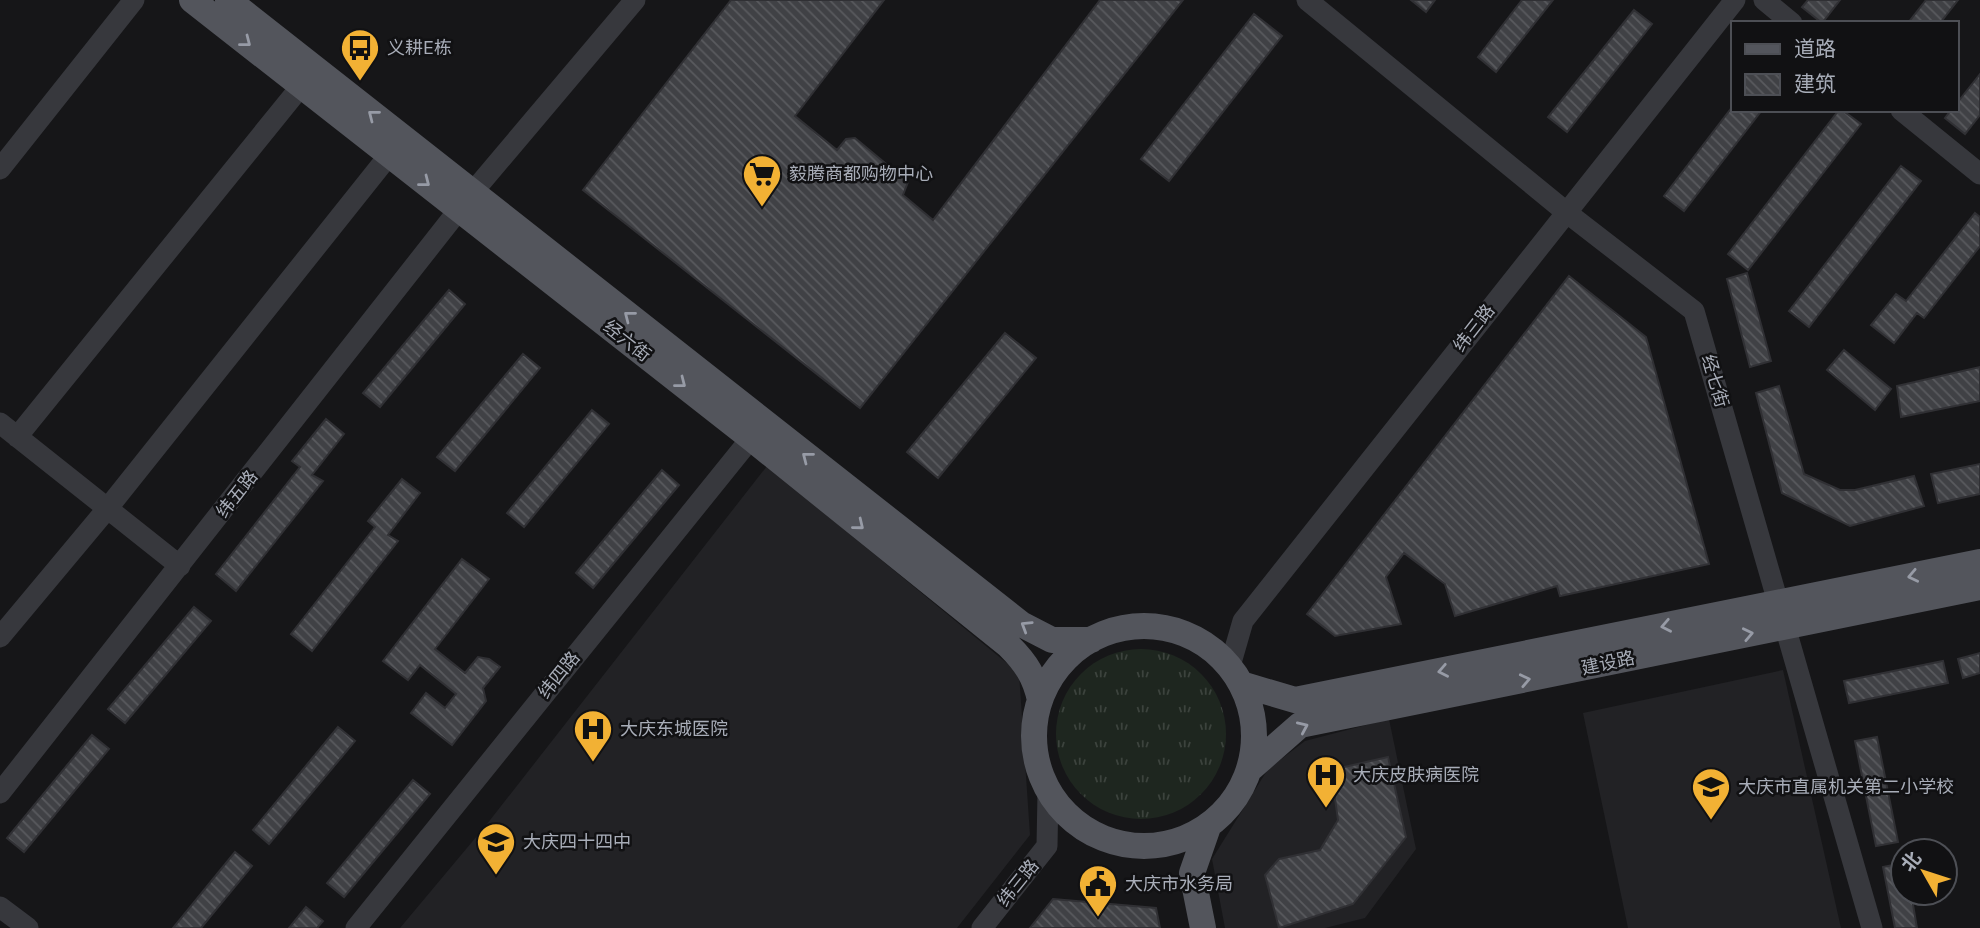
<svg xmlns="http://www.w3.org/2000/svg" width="1980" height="928" font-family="Commissioner,'Noto Sans SC',sans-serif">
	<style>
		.built { fill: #222225 }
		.grass { fill: url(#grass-tufts) }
		.building { fill: url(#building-back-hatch); stroke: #303034; stroke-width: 2 }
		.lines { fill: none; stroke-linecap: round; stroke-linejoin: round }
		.minor { stroke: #37383d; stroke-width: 21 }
		.major { stroke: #53555c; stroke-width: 26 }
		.oneway { stroke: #979ba6 }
		.labels { text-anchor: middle; stroke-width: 5; stroke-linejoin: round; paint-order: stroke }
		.poi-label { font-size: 18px; fill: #a8adb8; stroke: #111113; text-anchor: start }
		.street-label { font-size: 18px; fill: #a8adb8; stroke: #111113 }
	</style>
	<defs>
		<pattern id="grass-tufts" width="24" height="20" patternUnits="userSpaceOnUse" patternTransform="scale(1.75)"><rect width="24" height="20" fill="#1e261f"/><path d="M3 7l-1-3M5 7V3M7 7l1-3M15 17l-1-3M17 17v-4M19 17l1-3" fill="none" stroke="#3c433d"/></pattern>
		<pattern id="building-back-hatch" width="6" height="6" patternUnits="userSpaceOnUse" patternTransform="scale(1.75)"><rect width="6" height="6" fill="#404145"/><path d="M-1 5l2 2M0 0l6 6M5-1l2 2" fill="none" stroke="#595a5e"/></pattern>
	</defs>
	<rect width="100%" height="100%" fill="#161618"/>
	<path class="built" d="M 767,466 L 1019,673 L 1030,835 L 957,928 L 400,928 L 487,824 Z
		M 1783,670 L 1841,928 L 1628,928 L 1583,713 Z
		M 1389,719 L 1416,849 L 1365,918 L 1325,928 L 1225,928 L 1212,859 L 1268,769 L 1305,741 Z"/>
	<path class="grass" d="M1056 734a85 85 0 1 1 170 0a85 85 0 1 1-170 0Z"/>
	<path class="building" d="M 731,0 L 884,0 L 795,116 L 837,150 L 846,139 L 855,138 L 908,182 L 903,195 L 933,220 L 1100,0 L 1183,0 L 860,408 L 583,190 Z
		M 1411,0 L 1435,0 L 1426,12 Z
		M 1522,0 L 1553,0 L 1496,72 L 1478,57 Z
		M 1808,0 L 1840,0 L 1822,23 L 1802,7 Z
		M 1926,0 L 1958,0 L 1940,23 L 1908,23 Z
		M 1634,10 L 1652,24 L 1567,132 L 1548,117 Z
		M 1254,14 L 1282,36 L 1169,181 L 1141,159 Z
		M 1980,74 L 1980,115 L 1965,134 L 1945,118 L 1951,110 L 1957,110 L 1957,103 Z
		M 1733,106 L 1733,110 L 1762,110 L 1684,211 L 1664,196 Z
		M 1839,110 L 1842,110 L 1861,124 L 1748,270 L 1728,254 Z
		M 1901,166 L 1921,181 L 1809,327 L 1789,311 Z
		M 1975,213 L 1980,217 L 1980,246 L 1924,318 L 1917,313 L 1894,343 L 1871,325 L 1896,294 L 1906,301 Z
		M 1747,273 L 1771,361 L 1750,367 L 1727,279 Z
		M 1569,276 L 1646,337 L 1709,564 L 1560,596 L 1557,586 L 1455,616 L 1445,584 L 1404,553 L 1386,577 L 1401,624 L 1335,636 L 1307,614 Z
		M 449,290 L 465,304 L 380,407 L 363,393 Z
		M 1005,333 L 1036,358 L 938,478 L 907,452 Z
		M 1844,350 L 1891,389 L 1875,410 L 1827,370 Z
		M 523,354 L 540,368 L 455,471 L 437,457 Z
		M 1980,367 L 1980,401 L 1901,417 L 1897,386 Z
		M 1779,386 L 1804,474 L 1840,490 L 1855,490 L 1914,476 L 1924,506 L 1850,526 L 1782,493 L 1756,393 Z
		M 592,410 L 609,424 L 524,527 L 507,513 Z
		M 326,419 L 344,434 L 312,475 L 323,481 L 236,591 L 216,574 L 300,467 L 292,461 Z
		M 1980,464 L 1980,494 L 1938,503 L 1931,474 Z
		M 662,470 L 679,485 L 593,588 L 576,573 Z
		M 402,479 L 420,493 L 388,535 L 398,541 L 312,651 L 291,634 L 375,527 L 368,521 Z
		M 462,559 L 489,579 L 435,649 L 465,673 L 478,657 L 489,659 L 500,667 L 483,688 L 486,701 L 452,745 L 411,713 L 426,693 L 445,708 L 456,694 L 420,665 L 408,680 L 383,661 Z
		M 194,607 L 211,621 L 125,723 L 108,709 Z
		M 1980,653 L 1980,673 L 1963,678 L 1958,659 Z
		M 1943,661 L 1948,683 L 1849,703 L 1844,681 Z
		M 338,727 L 355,741 L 269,844 L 253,830 Z
		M 92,735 L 109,749 L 24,852 L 7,838 Z
		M 1877,737 L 1898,842 L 1876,846 L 1855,741 Z
		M 1388,757 L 1406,837 L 1353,904 L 1279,928 L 1265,875 L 1279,859 L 1320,850 L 1338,820 L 1331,770 Z
		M 413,780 L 430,794 L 344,897 L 327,883 Z
		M 235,852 L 252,866 L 201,928 L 173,928 Z
		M 1903,863 L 1903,893 L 1911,893 L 1917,928 L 1895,928 L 1883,867 Z
		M 1053,899 L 1156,908 L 1160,928 L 1030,928 Z
		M 306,907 L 323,921 L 317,928 L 289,928 Z"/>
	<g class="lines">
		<path class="minor" d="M 1307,0 L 1566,212 L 1694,311 L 1872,928
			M 1764,0 L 1792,23
			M 1901,110 L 1980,174
			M 0,169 L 134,0
			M 0,423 L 180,566
			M 17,437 L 302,85
			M 0,637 L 107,509 L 390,154
			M 1230,666 L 1243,621 L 1735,0
			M 0,793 L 472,193 L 635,0
			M 0,907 L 28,928
			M 356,928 L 760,427
			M 982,928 L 1047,846 L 1048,793"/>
		<path class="major" d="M 192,0 L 751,438 L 1009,646 C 1026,663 1035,677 1040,700
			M 228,0 L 1021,624 L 1052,640 L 1091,640
			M1034 736a110 110 0 1 1 220 0a110 110 0 1 1-220 0Z
			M 1241,684 L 1295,700 L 1980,562
			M 1250,769 L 1300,725 L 1980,587
			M 1203,928 L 1192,873 L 1208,827"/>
	</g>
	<defs><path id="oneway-chevron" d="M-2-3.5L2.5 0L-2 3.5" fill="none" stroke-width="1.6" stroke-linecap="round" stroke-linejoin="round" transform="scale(1.75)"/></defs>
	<g class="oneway">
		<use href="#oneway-chevron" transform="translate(246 42) rotate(38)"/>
		<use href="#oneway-chevron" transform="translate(373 115) rotate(-142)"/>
		<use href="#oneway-chevron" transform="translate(425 182) rotate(38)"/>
		<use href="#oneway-chevron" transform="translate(629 316) rotate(-142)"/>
		<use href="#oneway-chevron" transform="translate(681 383) rotate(38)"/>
		<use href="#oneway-chevron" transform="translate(807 457) rotate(-142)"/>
		<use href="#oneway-chevron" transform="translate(859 525) rotate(39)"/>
		<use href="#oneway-chevron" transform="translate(1913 576) rotate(168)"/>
		<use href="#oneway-chevron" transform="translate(1026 626) rotate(-148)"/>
		<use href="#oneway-chevron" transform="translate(1666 626) rotate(169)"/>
		<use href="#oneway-chevron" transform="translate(1748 634) rotate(-12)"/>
		<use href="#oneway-chevron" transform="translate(1443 671) rotate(169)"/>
		<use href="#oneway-chevron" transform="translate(1525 680) rotate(-12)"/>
		<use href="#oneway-chevron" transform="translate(1303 727) rotate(-24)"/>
	</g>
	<defs>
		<g id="bus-pin" transform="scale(2.0125)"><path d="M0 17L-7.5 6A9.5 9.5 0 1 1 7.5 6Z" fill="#f2b134" stroke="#111113"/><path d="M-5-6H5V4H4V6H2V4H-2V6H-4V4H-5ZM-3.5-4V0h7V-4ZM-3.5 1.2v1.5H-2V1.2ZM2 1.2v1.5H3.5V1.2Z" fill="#111"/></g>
		<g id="supermarket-pin" transform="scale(2.0125)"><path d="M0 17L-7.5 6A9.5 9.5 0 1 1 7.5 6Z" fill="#f2b134" stroke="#111113"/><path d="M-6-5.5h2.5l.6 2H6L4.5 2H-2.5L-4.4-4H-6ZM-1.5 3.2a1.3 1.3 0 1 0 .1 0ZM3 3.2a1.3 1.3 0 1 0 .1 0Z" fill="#111"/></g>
		<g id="hospital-pin" transform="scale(2.0125)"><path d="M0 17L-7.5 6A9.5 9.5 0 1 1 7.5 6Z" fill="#f2b134" stroke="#111113"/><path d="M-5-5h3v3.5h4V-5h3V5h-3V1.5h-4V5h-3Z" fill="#111"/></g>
		<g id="school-pin" transform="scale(2.0125)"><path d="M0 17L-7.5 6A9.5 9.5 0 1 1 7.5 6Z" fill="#f2b134" stroke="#111113"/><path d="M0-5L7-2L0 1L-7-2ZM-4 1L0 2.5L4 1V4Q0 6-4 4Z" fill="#111"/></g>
		<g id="civic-pin" transform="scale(2.0125)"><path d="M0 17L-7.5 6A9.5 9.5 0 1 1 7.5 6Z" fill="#f2b134" stroke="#111113"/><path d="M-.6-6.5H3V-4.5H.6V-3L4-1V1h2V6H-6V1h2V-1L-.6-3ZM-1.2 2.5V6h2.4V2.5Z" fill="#111"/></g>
	</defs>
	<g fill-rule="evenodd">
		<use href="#bus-pin" x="360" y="48"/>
		<use href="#supermarket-pin" x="762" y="174"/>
		<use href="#hospital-pin" x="593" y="729"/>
		<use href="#hospital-pin" x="1326" y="775"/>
		<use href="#school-pin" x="1711" y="787"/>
		<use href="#school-pin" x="496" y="842"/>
		<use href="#civic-pin" x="1098" y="884"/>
	</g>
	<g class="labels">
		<g class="poi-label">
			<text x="387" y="54">义耕E栋</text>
			<text x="789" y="180">毅腾商都购物中心</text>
			<text x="620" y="735">大庆东城医院</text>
			<text x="1353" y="781">大庆皮肤病医院</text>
			<text x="1738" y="793">大庆市直属机关第二小学校</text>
			<text x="523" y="848">大庆四十四中</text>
			<text x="1125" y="890">大庆市水务局</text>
		</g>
		<g class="street-label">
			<text transform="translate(1474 328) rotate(-52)" y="6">纬三路</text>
			<text transform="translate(627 341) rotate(38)" y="6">经六街</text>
			<text transform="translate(1715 381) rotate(74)" y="6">经七街</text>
			<text transform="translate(237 494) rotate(-52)" y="6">纬五路</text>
			<text transform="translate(1608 663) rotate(-12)" y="6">建设路</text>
			<text transform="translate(559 675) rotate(-51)" y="6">纬四路</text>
			<text transform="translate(1018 883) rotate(-51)" y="6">纬三路</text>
		</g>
	</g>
	<rect x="1731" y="21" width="228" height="91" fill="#111113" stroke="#4d4f55" stroke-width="2"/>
	<rect x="1745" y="44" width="35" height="10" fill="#53555c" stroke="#4d4f55" stroke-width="2"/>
	<text x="1794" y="56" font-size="21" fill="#a8adb8">道路</text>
	<rect x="1745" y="74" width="35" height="21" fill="url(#building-back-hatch)" stroke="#4d4f55" stroke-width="2"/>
	<text x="1794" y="91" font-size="21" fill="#a8adb8">建筑</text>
	<g transform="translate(1924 872) rotate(309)"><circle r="33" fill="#111113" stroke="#4d4f55" stroke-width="2"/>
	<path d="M0-5L12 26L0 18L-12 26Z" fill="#f2b134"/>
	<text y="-10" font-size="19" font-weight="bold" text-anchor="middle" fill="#a8adb8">北</text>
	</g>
</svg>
